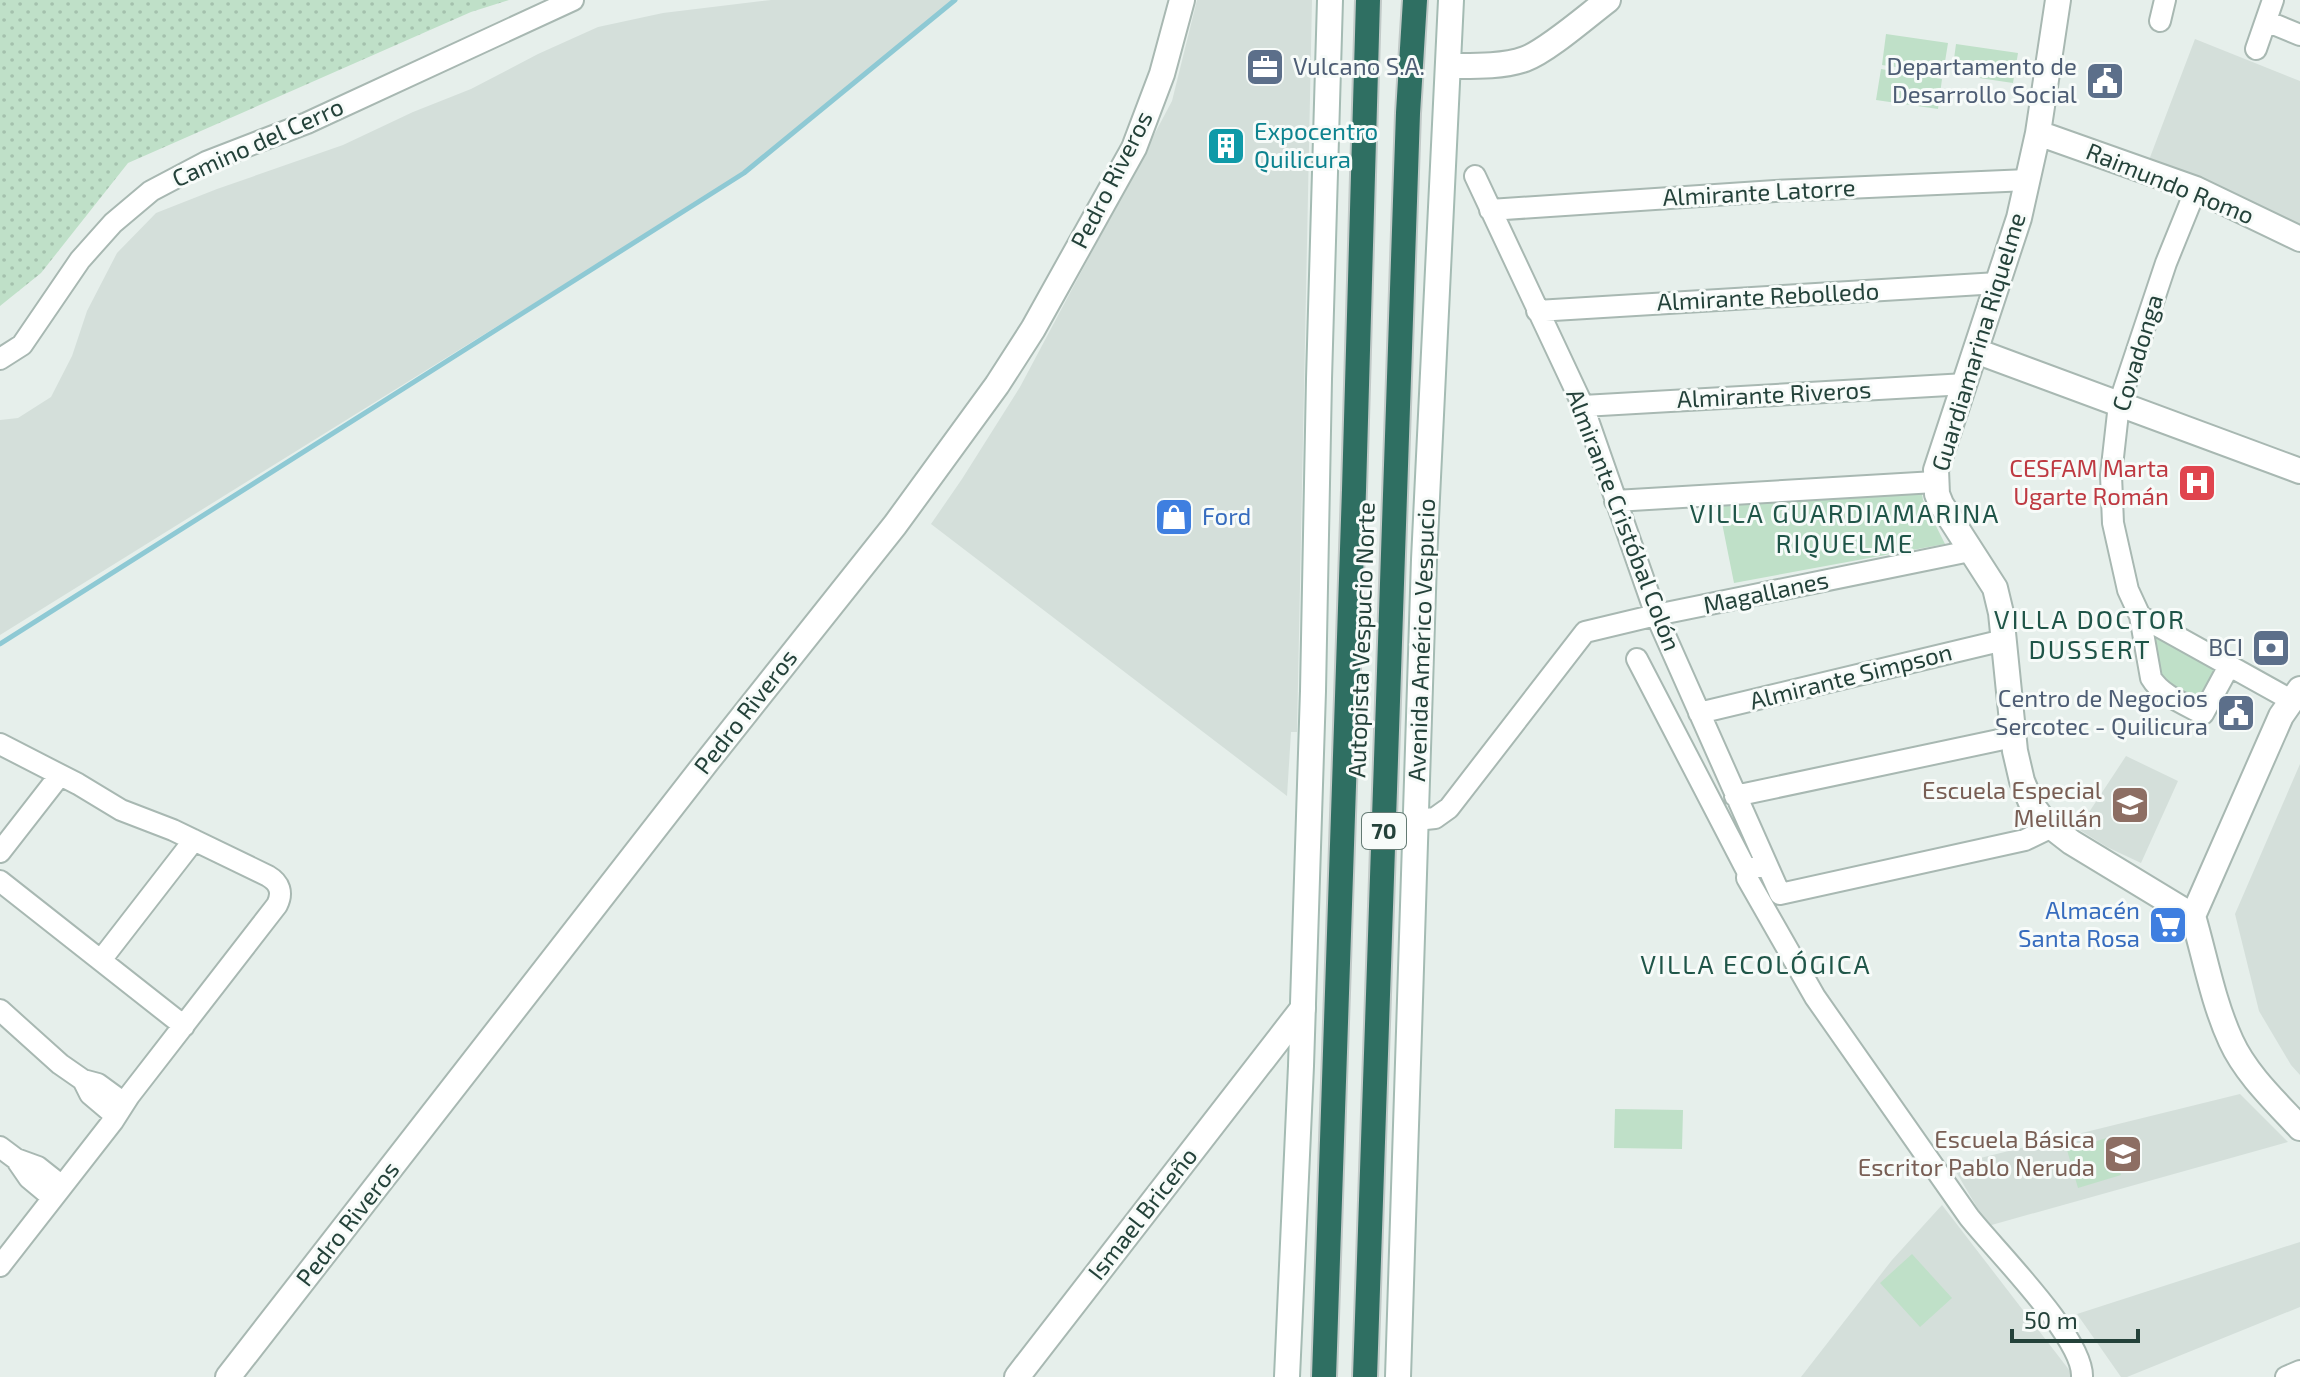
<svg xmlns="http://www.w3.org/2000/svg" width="2300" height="1377" font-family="'Exo 2',sans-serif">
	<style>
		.built { fill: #d4dfda }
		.grass { fill: url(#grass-dots) }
		.green { fill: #bfe0c8 }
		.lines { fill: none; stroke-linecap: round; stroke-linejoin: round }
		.stream { stroke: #8ec9d4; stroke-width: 5 }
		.minor-casing { stroke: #a8b8b2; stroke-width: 24 }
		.tertiary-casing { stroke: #a8b8b2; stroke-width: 28 }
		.secondary-casing { stroke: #a4bbb3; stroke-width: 28 }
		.motorway-casing { stroke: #c2cac8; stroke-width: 28 }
		.minor { stroke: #fff; stroke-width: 20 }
		.tertiary { stroke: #fff; stroke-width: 24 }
		.secondary { stroke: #fff; stroke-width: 24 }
		.motorway { stroke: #2f6f62; stroke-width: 24 }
		.labels { text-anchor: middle; stroke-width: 6; stroke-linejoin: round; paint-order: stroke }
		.shield { fill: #f7fbf9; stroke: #637a73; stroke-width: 2 }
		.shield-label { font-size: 22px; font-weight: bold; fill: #24423a }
		.service-label { font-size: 24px; fill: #4e5e75; stroke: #f7fbf9; text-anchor: end }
		.culture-label { font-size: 24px; fill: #0d838f; stroke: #f7fbf9; text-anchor: start }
		.street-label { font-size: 24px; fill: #24423a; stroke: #f7fbf9 }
		.health-label { font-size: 24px; fill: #be3a42; stroke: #f7fbf9; text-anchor: end }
		.shop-label { font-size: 24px; fill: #366cbe; stroke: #f7fbf9; text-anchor: start }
		.education-label { font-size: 24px; fill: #785e54; stroke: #f7fbf9; text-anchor: end }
		.neighbourhood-label { font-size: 26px; letter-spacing: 2px; fill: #1f5548; stroke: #f7fbf9 }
	</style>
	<defs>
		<pattern id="grass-dots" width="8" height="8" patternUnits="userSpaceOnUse" patternTransform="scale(2)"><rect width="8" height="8" fill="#bfe0c8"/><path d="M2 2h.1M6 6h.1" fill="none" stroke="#a4c1ad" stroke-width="1.8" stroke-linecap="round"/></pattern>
	</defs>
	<rect width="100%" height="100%" fill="#e6efeb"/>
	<path class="built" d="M 771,0 L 952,0 L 757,165 L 0,635 L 0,420 L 18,418 L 51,397 L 72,356 L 87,311 L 117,253 L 156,213 L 217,189 L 343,145 L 413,112 L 471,89 L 538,54 L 598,27 L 663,13 Z
		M 1197,0 L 1312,0 L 1297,732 L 1291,732 L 1287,796 L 931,524 L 962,479 L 1020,387 L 1172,101 Z
		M 2195,39 L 2300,81 L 2300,227 L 2149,160 Z
		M 2126,756 L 2178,781 L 2141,863 L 2107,847 L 2078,829 Z
		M 2300,764 L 2300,1075 L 2291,1065 L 2259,1011 L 2235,914 Z
		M 2240,1094 L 2288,1142 L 1988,1226 L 1952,1165 Z
		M 1942,1205 L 2073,1375 L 2073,1377 L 1801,1377 L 1892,1260 Z
		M 2300,1242 L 2300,1307 L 2127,1377 L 2121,1377 L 2077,1314 Z"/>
	<path class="grass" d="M 0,0 L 509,0 L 471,12 L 128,163 L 41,273 L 0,306 Z"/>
	<path class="green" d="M 1886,34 L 1948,43 L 1943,74 L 1882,65 Z
		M 1956,44 L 2018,53 L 2013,83 L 1952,74 Z
		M 1881,69 L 1942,79 L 1938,109 L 1876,100 Z
		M 1921,488 L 1923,500 L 1945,544 L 1734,583 L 1718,503 Z
		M 2149,629 L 2218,669 L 2199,706 L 2160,681 Z
		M 1615,1109 L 1683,1110 L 1682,1149 L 1614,1148 Z
		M 2110,1137 L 2121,1175 L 2078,1188 L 2067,1150 Z
		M 1912,1254 L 1952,1298 L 1920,1327 L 1880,1283 Z"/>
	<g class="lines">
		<path class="stream" d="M 0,644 L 744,173 L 955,0"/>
		<g class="minor-casing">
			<path id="minor" d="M 2160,21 L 2165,0
				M 2266,21 L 2300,35
				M 2256,49 L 2273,0
				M 1475,176 L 1583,406 L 1656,615 L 1780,894 L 2025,840 L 2052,827
				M 2196,189 L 2166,263 L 2119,404 L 2111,475 L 2113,523 L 2128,590 L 2140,616 L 2291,700
				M 1490,210 L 1775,191 L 2028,180
				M 1537,311 L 1998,283
				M 0,359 L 22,345 L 80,260 L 113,223 L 151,191 L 206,162 L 307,123 L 573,0
				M 1583,406 L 1966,384
				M 1615,501 L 1935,482
				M 2140,616 L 2151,678 C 2161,695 2185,704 2203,714 L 2229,666
				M 1637,659 L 1747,871
				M 1699,713 L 2004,640
				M 0,744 L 78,784 L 121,810 L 173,830 L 268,876 C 280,883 283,893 277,905 L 129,1096 L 113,1121 L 0,1266
				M 1735,796 L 2013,737
				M 1416,820 L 1435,818 L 1449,808 L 1585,632 L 1656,615 L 1970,551
				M 0,852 L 60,775
				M 1765,866 L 1748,868 L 1747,878 L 1815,997 L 1969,1217 C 1995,1250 2084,1338 2082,1377
				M 0,881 L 184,1026
				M 101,960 L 194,840
				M 0,1010 L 60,1064 L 83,1080 L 98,1084 L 124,1103
				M 83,1080 L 90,1094 L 116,1116
				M 0,1147 L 16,1159 L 38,1167 L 62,1186
				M 18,1162 L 29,1178 L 53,1198
				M 2286,1377 L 2300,1371"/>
		</g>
		<g class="tertiary-casing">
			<path id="tertiary" d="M 2058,0 L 2038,133 L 2019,218 L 1936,470 L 1937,494 L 1941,504 L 1995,588 L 2001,613 L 2015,751 L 2022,781 L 2032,805 L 2044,821 L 2071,842 L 2193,916
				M 1449,66 C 1472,66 1503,67 1525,59 C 1547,51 1587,16 1608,0
				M 2038,133 L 2196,189 L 2300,239
				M 1976,351 L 2300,471
				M 2193,916 L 2281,716 L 2300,689
				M 2193,916 C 2205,957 2213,1002 2231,1041 C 2246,1074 2275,1101 2300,1128
				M 228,1377 L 709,759 L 895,525 L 997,385 L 1033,329 L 1134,148 L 1162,74 L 1182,0
				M 1017,1377 L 1303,1008"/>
		</g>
		<g class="secondary-casing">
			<path id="secondary" d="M 1287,1377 L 1301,1066 L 1313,691 L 1319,379 L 1330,0
				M 1398,1377 L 1424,560 L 1451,0"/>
		</g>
		<g class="motorway-casing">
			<path id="motorway" d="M 1324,1377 L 1354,490 L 1368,0
				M 1365,1377 L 1408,113 L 1415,0"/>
		</g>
		<use href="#minor" class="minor"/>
		<use href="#tertiary" class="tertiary"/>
		<use href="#secondary" class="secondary"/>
		<use href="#motorway" class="motorway"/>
	</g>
	<defs>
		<g id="office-square" transform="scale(2)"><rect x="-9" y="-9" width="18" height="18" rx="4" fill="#5c6f8a" stroke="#f7fbf9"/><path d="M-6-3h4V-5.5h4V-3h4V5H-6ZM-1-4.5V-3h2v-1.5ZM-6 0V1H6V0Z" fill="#fff"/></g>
		<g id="civic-square" transform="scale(2)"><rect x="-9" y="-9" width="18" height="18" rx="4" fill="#5c6f8a" stroke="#f7fbf9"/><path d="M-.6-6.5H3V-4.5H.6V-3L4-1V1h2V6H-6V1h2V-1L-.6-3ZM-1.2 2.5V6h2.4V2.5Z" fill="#fff"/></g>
		<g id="building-square" transform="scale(2)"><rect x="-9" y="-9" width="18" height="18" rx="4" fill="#0f9aa8" stroke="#f7fbf9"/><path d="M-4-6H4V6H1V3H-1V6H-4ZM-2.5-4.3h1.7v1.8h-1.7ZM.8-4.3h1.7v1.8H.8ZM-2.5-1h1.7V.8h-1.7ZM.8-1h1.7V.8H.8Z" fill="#fff"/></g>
		<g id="hospital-square" transform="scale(2)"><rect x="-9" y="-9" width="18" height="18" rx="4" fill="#e0444e" stroke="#f7fbf9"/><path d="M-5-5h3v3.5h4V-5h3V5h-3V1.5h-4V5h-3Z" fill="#fff"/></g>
		<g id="shop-square" transform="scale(2)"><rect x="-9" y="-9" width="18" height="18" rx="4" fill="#3f7fe0" stroke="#f7fbf9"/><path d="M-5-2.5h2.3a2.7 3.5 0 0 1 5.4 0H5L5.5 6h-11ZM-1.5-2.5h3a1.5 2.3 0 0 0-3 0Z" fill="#fff"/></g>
		<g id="bank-square" transform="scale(2)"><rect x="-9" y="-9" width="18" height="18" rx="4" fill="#5c6f8a" stroke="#f7fbf9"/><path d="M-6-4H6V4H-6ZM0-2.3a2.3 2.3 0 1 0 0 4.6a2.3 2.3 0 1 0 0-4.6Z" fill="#fff"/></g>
		<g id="school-square" transform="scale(2)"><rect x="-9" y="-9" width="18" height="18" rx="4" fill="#8d6e63" stroke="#f7fbf9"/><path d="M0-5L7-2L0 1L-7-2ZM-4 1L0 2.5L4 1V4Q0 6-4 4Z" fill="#fff"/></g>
		<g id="supermarket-square" transform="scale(2)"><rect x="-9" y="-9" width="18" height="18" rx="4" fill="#3f7fe0" stroke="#f7fbf9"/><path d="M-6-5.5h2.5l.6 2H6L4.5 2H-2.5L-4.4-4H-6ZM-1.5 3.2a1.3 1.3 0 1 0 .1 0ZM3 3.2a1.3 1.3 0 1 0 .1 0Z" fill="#fff"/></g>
	</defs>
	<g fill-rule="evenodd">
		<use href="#office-square" x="1265" y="67"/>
		<use href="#civic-square" x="2105" y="81"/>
		<use href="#building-square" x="1226" y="146"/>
		<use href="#hospital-square" x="2197" y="483"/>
		<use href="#shop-square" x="1174" y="517"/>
		<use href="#bank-square" x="2271" y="648"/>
		<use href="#civic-square" x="2236" y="713"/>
		<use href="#school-square" x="2130" y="805"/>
		<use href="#supermarket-square" x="2168" y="925"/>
		<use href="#school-square" x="2123" y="1154"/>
	</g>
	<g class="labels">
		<rect class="shield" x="1362" y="813" width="44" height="36" rx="6"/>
		<g class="shield-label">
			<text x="1384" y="839">70</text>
		</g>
		<g class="service-label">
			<text x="1293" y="75" text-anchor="start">Vulcano S.A.</text>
			<text x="2077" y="75">Departamento de<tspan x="2077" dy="28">Desarrollo Social</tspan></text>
			<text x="2243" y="656">BCI</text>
			<text x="2208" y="707">Centro de Negocios<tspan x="2208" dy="28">Sercotec - Quilicura</tspan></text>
		</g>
		<g class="culture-label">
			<text x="1254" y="140">Expocentro<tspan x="1254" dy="28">Quilicura</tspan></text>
		</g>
		<g class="street-label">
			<text transform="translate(258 143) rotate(-24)" y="8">Camino del Cerro</text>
			<text transform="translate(1112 180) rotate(-63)" y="8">Pedro Riveros</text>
			<text transform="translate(2170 184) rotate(22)" y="8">Raimundo Romo</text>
			<text transform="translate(1759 193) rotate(-3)" y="8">Almirante Latorre</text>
			<text transform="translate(1768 297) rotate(-3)" y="8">Almirante Rebolledo</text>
			<text transform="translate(1979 342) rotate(-73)" y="8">Guardiamarina Riquelme</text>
			<text transform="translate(2138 353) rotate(-73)" y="8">Covadonga</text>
			<text transform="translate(1774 395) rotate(-3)" y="8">Almirante Riveros</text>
			<text transform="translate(1623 520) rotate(69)" y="8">Almirante Cristóbal Colón</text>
			<text transform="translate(1766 593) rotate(-12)" y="8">Magallanes</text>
			<text transform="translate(1362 640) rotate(-88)" y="8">Autopista Vespucio Norte</text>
			<text transform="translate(1422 640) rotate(-88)" y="8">Avenida Américo Vespucio</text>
			<text transform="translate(1851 677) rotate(-14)" y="8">Almirante Simpson</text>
			<text transform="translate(746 712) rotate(-52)" y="8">Pedro Riveros</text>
			<text transform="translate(1143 1214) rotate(-52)" y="8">Ismael Briceño</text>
			<text transform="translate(348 1224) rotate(-52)" y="8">Pedro Riveros</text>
		</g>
		<g class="health-label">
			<text x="2169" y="477">CESFAM Marta<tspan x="2169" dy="28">Ugarte Román</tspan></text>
		</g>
		<g class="shop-label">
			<text x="1202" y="525">Ford</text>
			<text x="2140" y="919" text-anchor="end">Almacén<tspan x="2140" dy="28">Santa Rosa</tspan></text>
		</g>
		<g class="education-label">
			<text x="2102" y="799">Escuela Especial<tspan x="2102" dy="28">Melillán</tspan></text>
			<text x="2095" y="1148">Escuela Básica<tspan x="2095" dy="28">Escritor Pablo Neruda</tspan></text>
		</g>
		<g class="neighbourhood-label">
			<text x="1845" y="523">VILLA GUARDIAMARINA<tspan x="1845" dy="30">RIQUELME</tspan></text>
			<text x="2090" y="629">VILLA DOCTOR<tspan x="2090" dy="30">DUSSERT</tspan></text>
			<text x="1756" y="974">VILLA ECOLÓGICA</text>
		</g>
	</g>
	<path d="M2012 1329v12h126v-12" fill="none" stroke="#24423a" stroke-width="4"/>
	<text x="2024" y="1329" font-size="24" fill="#24423a" stroke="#f7fbf9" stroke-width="6" paint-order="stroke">50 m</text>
</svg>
